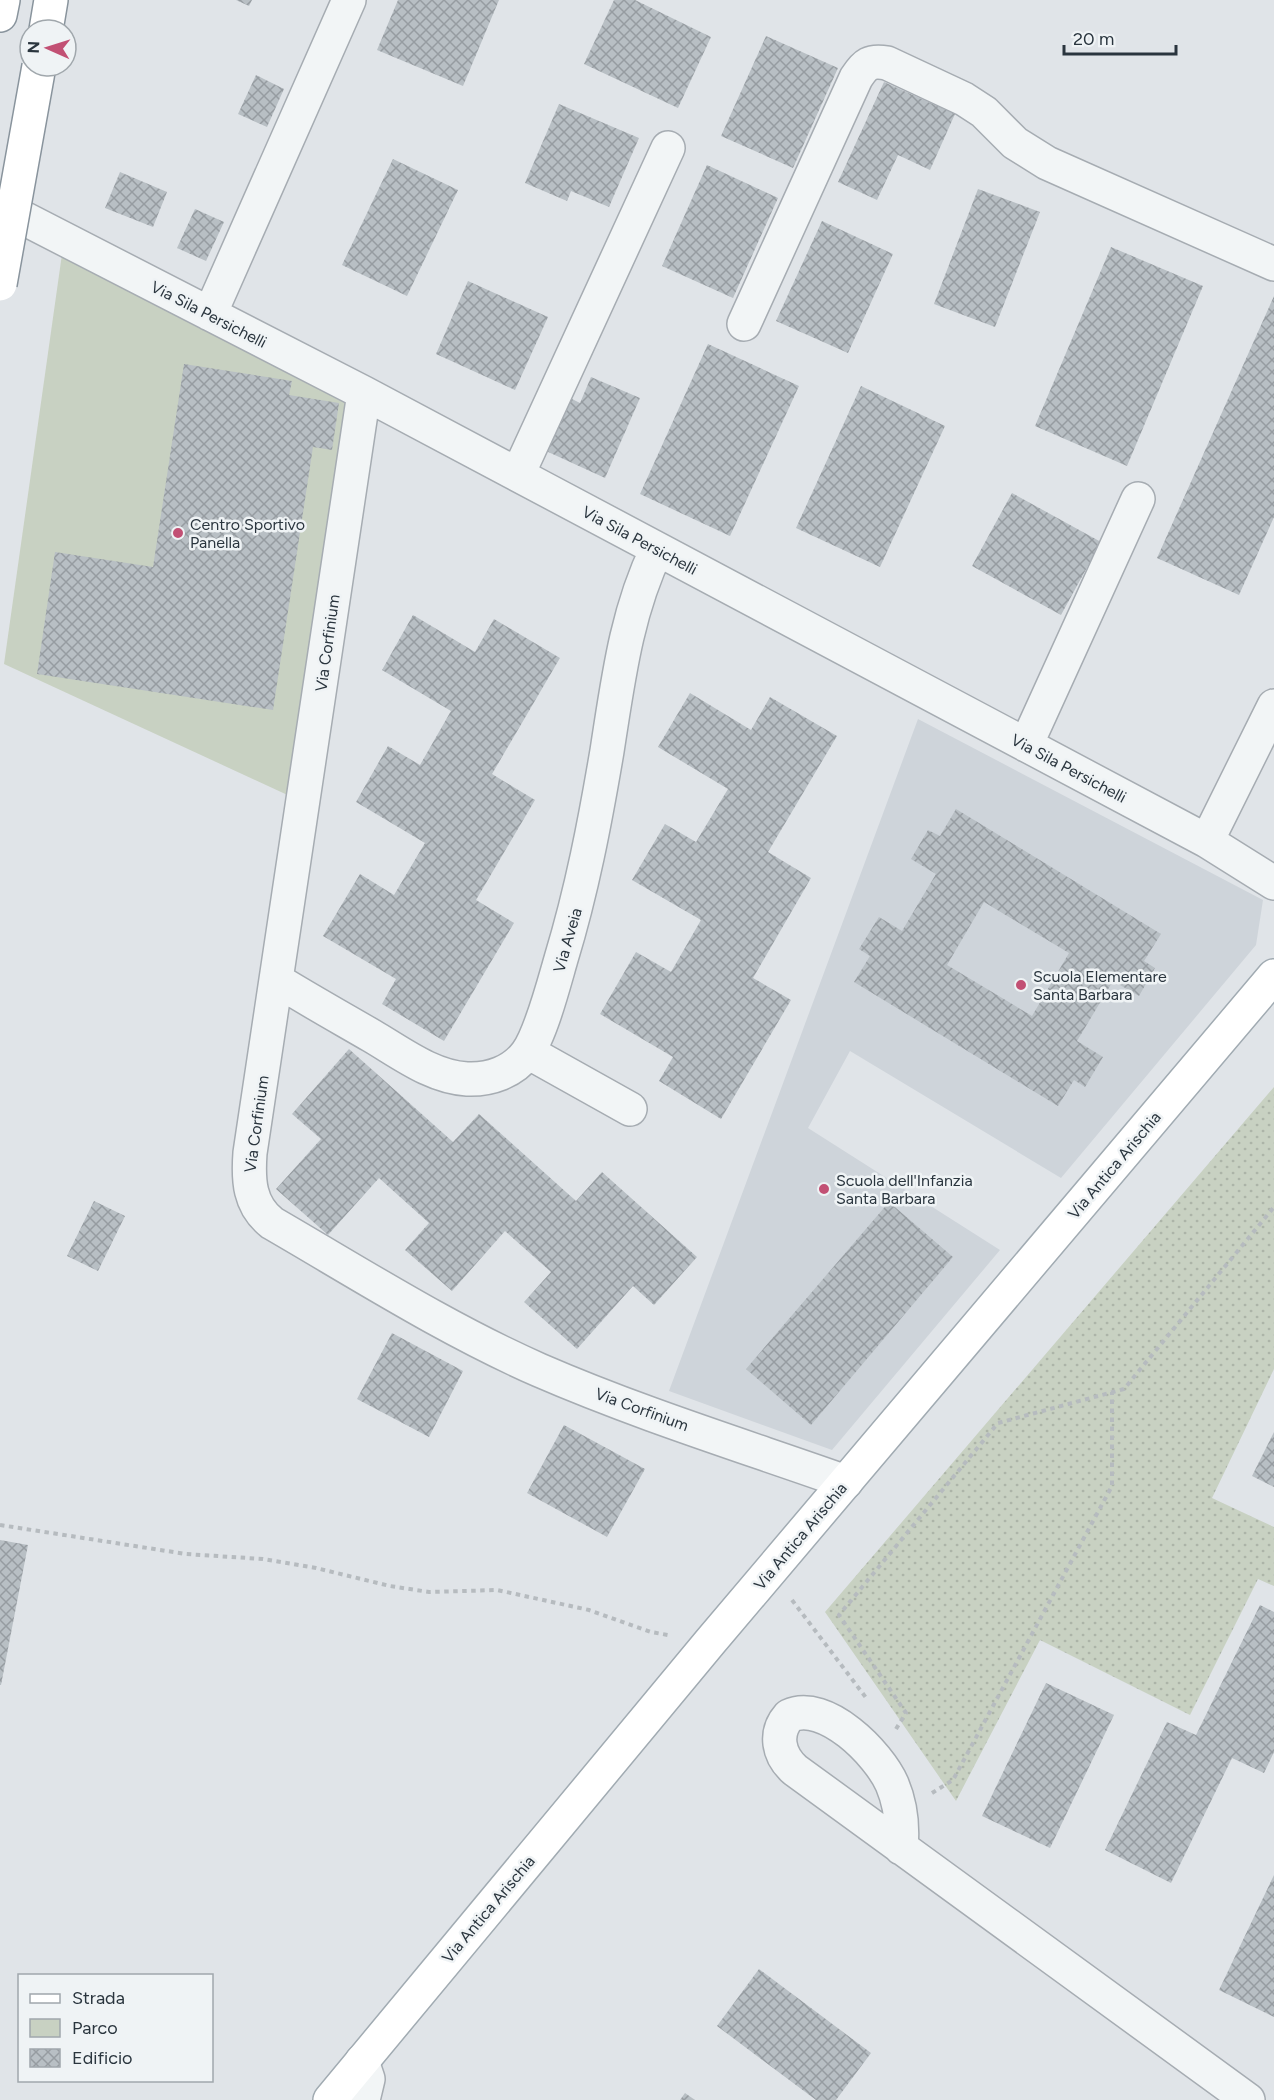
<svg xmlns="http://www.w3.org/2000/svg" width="1274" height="2100" font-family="Figtree,sans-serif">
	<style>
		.built { fill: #ced4da }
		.green { fill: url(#green-dots) }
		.pitch { fill: #c8d1c2 }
		.building { fill: url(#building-cross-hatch); fill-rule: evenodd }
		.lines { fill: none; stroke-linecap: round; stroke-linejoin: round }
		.minor-casing { stroke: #a6acb2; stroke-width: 36 }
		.major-casing { stroke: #a1abb2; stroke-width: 36 }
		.highway-casing { stroke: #89949d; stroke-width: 36 }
		.path { stroke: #b6bbbf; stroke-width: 4; stroke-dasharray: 4.5 4.5; stroke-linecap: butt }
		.minor { stroke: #f2f5f6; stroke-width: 33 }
		.major { stroke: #fff; stroke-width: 33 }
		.highway { stroke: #fff; stroke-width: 33 }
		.highway-bridge-casing { stroke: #89949d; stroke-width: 36; stroke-linecap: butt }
		.highway-bridge { stroke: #fff; stroke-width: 33 }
		.poi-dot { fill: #c25074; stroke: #eff3f5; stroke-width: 2 }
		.labels { text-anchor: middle; stroke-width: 5; stroke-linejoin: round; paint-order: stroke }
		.street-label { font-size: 16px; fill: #2a353e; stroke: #eff3f5 }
		.poi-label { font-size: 16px; fill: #2a353e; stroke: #eff3f5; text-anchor: start }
	</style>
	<defs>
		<pattern id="green-dots" width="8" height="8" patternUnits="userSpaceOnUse" patternTransform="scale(1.5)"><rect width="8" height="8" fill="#c8d1c2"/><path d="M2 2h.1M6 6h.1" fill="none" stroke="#acb4a8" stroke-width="1.8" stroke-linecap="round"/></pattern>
		<pattern id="building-cross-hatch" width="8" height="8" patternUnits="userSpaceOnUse" patternTransform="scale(1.5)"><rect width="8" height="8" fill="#b8bfc4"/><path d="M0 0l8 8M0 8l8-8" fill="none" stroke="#969ca1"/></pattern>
	</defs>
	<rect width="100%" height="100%" fill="#e0e4e8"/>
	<path class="built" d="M 918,719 L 1263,900 L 1256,945 L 1061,1178 L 850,1051 L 808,1128 L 1000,1250 L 832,1450 L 669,1391 Z"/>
	<path class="green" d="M 1274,1087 L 1274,1369 L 1212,1498 L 1274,1527 L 1274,1586 L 1258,1579 L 1190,1715 L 1040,1640 L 956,1801 L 825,1612 Z"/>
	<path class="pitch" d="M 62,254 L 353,402 L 294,798 L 4,664 Z"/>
	<path class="building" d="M 236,0 L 252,0 L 249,6 Z
		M 398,0 L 499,0 L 463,86 L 377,50 Z
		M 614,0 L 635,0 L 711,37 L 678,108 L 584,64 Z
		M 766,36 L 838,68 L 793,168 L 721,136 Z
		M 256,75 L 284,89 L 267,127 L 238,114 Z
		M 884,82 L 955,114 L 930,170 L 898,155 L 877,200 L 838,182 Z
		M 559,104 L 639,138 L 609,207 L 571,191 L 567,201 L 525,183 Z
		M 393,159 L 458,190 L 407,296 L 342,265 Z
		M 707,165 L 778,198 L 733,298 L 662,266 Z
		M 120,172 L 167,192 L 153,227 L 105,208 Z
		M 978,189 L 1040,212 L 995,327 L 934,304 Z
		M 195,209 L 224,222 L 206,261 L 177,248 Z
		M 822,221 L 893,254 L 848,353 L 776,321 Z
		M 1111,247 L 1203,286 L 1127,466 L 1035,426 Z
		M 468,281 L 548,317 L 515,390 L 436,354 Z
		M 1274,296 L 1274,517 L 1239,595 L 1157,558 Z
		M 708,344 L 799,386 L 730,536 L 640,494 Z
		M 184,364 L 292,381 L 289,395 L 339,403 L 332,450 L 313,447 L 273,710 L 37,674 L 55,552 L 153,567 Z
		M 591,377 L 640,398 L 605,478 L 546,451 L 570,398 L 580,403 Z
		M 861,386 L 945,426 L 880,567 L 796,528 Z
		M 1012,493 L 1101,542 L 1061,615 L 972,566 Z
		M 413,615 L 475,652 L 494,619 L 560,658 L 492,774 L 535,800 L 476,900 L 514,923 L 444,1041 L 382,1004 L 396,979 L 323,936 L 360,874 L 394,895 L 425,843 L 356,802 L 388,746 L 420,765 L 451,711 L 382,670 Z
		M 690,693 L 751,730 L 770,697 L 837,736 L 768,852 L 811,878 L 753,978 L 791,1000 L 721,1119 L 659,1081 L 673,1057 L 600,1014 L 636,952 L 671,972 L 701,920 L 632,880 L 665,824 L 696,842 L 728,789 L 658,747 Z
		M 956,809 L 1161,934 L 1144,961 L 1155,968 L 1139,996 L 1113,981 L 1077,1041 L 1103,1057 L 1085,1087 L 1074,1080 L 1058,1106 L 854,982 L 870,956 L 859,949 L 879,917 L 902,931 L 936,874 L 911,859 L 928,830 L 940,836 ZM 984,902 L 1069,953 L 1032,1016 L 947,965 Z
		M 349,1049 L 453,1142 L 479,1114 L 576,1201 L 602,1172 L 697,1257 L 654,1305 L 633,1286 L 577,1349 L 524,1302 L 551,1272 L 505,1231 L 452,1291 L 405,1250 L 429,1223 L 379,1178 L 328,1235 L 276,1189 L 321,1139 L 292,1114 Z
		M 94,1201 L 125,1216 L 98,1271 L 67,1256 Z
		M 889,1202 L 953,1257 L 811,1425 L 746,1369 Z
		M 392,1333 L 463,1371 L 429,1437 L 357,1399 Z
		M 564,1425 L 645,1469 L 607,1537 L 527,1493 Z
		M 1274,1432 L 1274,1487 L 1252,1476 Z
		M 0,1540 L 28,1545 L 1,1685 L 0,1685 Z
		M 1260,1605 L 1274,1612 L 1274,1752 L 1264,1773 L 1232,1758 L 1171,1883 L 1105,1850 L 1167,1722 L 1196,1735 Z
		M 1046,1683 L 1114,1715 L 1050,1848 L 982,1816 Z
		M 1274,1875 L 1274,2017 L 1219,1990 Z
		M 759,1969 L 871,2053 L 836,2100 L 816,2100 L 717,2026 Z
		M 685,2093 L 695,2100 L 680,2100 Z"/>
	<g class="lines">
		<g class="minor-casing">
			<path id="minor" d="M 0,206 L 364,393 L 1207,841 L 1274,883
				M 210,314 L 349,0
				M 744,324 L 856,78 C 865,64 870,60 887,63 L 964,99 L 984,112 L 1015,143 L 1047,163 L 1274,264
				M 364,393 L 250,1153 C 248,1180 249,1205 272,1223 C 360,1274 446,1329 539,1370 C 638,1413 744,1446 846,1482
				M 518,474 L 668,148
				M 1026,745 L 1138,499
				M 1207,841 L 1274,706
				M 278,981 C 309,1000 341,1018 372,1036 C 401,1053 432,1077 467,1079 C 490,1080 513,1072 527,1053 C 541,1034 554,983 561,959 C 582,890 595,822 607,751 C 618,681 626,613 657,549
				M 528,1052 L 630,1109
				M 901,1848 C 903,1826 901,1805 892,1784 C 879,1754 825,1699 789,1716 C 774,1733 778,1755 795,1770 L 1248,2100
				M 362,2061 L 368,2079 L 363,2100"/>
		</g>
		<g class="major-casing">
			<path id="major" d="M 330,2100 L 710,1642 L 1274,976"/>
		</g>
		<g class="highway-casing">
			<path id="highway" d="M 0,15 L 3,0
				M 46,30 L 51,0"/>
		</g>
		<path class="path" d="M 0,1525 L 186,1554 L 263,1559 L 316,1568 L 390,1586 L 429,1592 L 497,1590 L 589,1610 L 651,1632 L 668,1635
			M 792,1600 L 867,1699
			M 896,1729 L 906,1713 L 839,1615 L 998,1423 L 1124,1389 L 1274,1207
			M 932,1793 L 953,1780 L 1112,1486 L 1112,1392"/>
		<use href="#minor" class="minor"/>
		<use href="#major" class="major"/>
		<use href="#highway" class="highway"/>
		<g class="highway-bridge-casing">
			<path id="highway-bridge" d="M 0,284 L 39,66"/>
		</g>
		<use href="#highway-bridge" class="highway-bridge"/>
	</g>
	<g class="poi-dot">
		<circle cx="178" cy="533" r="6"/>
		<circle cx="1021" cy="985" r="6"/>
		<circle cx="824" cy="1189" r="6"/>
	</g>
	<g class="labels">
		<g class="street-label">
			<text transform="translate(209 314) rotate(27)" y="6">Via Sila Persichelli</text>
			<text transform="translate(640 540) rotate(28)" y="6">Via Sila Persichelli</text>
			<text transform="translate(327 643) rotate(-82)" y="6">Via Corfinium</text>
			<text transform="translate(1069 768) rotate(28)" y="6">Via Sila Persichelli</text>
			<text transform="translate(567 940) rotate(-74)" y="6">Via Aveia</text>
			<text transform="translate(256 1124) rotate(-82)" y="6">Via Corfinium</text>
			<text transform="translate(1114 1165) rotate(-50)" y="6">Via Antica Arischia</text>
			<text transform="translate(642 1409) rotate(20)" y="6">Via Corfinium</text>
			<text transform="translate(800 1536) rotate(-50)" y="6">Via Antica Arischia</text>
			<text transform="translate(488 1909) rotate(-50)" y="6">Via Antica Arischia</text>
		</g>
		<g class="poi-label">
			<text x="190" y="530">Centro Sportivo<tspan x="190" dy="18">Panella</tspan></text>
			<text x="1033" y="982">Scuola Elementare<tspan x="1033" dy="18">Santa Barbara</tspan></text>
			<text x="836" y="1186">Scuola dell'Infanzia<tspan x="836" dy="18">Santa Barbara</tspan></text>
		</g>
	</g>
	<rect x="18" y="1974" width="195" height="108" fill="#eff3f5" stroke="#a0a7ac" stroke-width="1.5"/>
	<rect x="30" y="1994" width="30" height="9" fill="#ffffff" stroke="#a0a7ac" stroke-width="1.5"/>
	<text x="72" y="2004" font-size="18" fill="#2a353e">Strada</text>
	<rect x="30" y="2019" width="30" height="18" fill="#c8d1c2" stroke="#a0a7ac" stroke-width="1.5"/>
	<text x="72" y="2034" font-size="18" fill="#2a353e">Parco</text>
	<rect x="30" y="2049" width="30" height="18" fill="url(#building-cross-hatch)" stroke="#a0a7ac" stroke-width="1.5"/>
	<text x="72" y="2064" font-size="18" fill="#2a353e">Edificio</text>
	<g transform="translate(48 48) rotate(273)"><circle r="28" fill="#eff3f5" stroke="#a0a7ac" stroke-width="1.5"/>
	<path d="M0-4.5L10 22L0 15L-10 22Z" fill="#c25074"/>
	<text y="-9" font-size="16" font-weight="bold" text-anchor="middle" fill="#2a353e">N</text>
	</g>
	<path d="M1064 45v9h112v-9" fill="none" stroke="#2a353e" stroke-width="3"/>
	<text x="1073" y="45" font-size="18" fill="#2a353e" stroke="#eff3f5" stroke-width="4.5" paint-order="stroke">20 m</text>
</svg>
